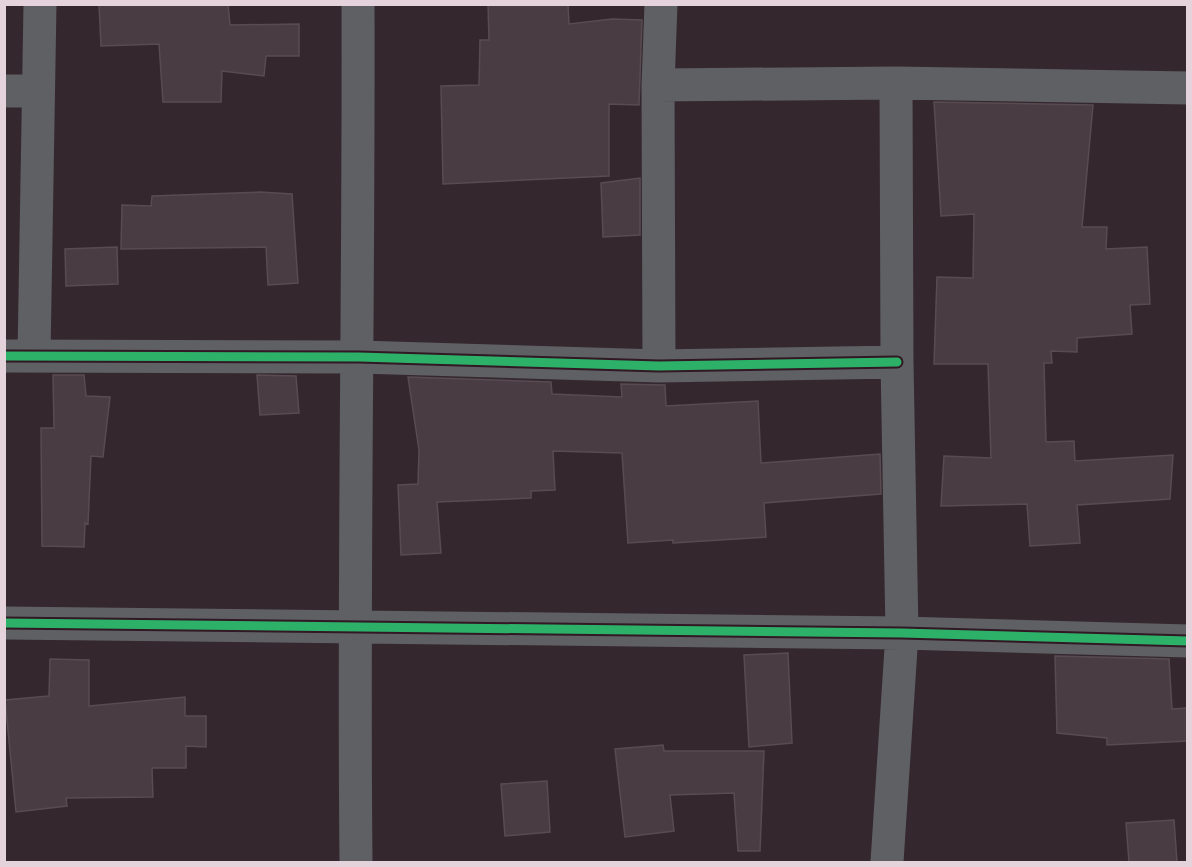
<svg xmlns="http://www.w3.org/2000/svg" width="1192" height="867" font-family="'Space Grotesk',sans-serif">
	<style>
		.building { fill: #493d43; stroke: #584c52; stroke-width: 1.5 }
		.lines { fill: none; stroke-linecap: round; stroke-linejoin: round }
		.minor { stroke: #5e6063; stroke-width: 33 }
		.cycleway-casing { stroke: #311824; stroke-width: 13 }
		.cycleway { stroke: #2db169; stroke-width: 9 }
	</style>
	<rect width="100%" height="100%" fill="#35272e"/>
	<path class="building" d="M 99,4 L 228,4 L 230,25 L 299,24 L 299,56 L 266,56 L 264,76 L 222,71 L 221,102 L 163,102 L 159,44 L 101,46 Z
		M 488,4 L 568,4 L 569,24 L 612,19 L 642,20 L 639,105 L 609,104 L 609,176 L 443,184 L 441,86 L 479,85 L 480,40 L 489,40 Z
		M 934,102 L 1093,105 L 1082,227 L 1107,227 L 1106,249 L 1147,247 L 1150,304 L 1130,305 L 1132,334 L 1077,338 L 1077,352 L 1051,351 L 1052,363 L 1044,363 L 1046,442 L 1074,441 L 1075,461 L 1173,455 L 1170,499 L 1077,505 L 1080,543 L 1030,546 L 1027,504 L 941,506 L 944,456 L 991,458 L 988,364 L 934,364 L 937,277 L 973,278 L 974,214 L 941,216 Z
		M 640,178 L 640,235 L 603,237 L 601,183 Z
		M 260,192 L 292,194 L 298,283 L 268,285 L 266,247 L 121,249 L 122,205 L 151,206 L 152,196 Z
		M 117,247 L 118,284 L 66,286 L 65,249 Z
		M 53,375 L 84,375 L 86,396 L 110,397 L 103,457 L 91,456 L 88,524 L 85,523 L 84,547 L 42,546 L 41,428 L 54,428 Z
		M 257,375 L 296,376 L 299,413 L 260,415 Z
		M 408,377 L 551,382 L 552,394 L 622,397 L 621,384 L 665,385 L 666,406 L 758,401 L 761,463 L 880,454 L 881,494 L 764,503 L 766,537 L 673,543 L 673,540 L 628,543 L 622,453 L 553,451 L 555,490 L 531,491 L 531,498 L 437,502 L 441,553 L 401,555 L 398,485 L 418,484 L 419,450 Z
		M 788,653 L 792,743 L 749,747 L 744,655 Z
		M 1055,656 L 1169,659 L 1172,709 L 1188,708 L 1188,741 L 1107,745 L 1107,738 L 1057,733 Z
		M 50,659 L 89,660 L 89,706 L 185,697 L 185,716 L 206,716 L 206,747 L 186,746 L 186,768 L 152,768 L 153,797 L 66,798 L 67,806 L 16,812 L 5,700 L 49,696 Z
		M 663,745 L 664,751 L 764,751 L 760,851 L 738,851 L 734,793 L 670,795 L 674,831 L 625,837 L 615,749 Z
		M 547,781 L 550,832 L 505,836 L 501,784 Z
		M 1174,820 L 1177,862 L 1129,862 L 1126,823 Z"/>
	<g class="lines">
		<path class="minor" d="M 658,85 L 896,83 L 1188,88
			M 4,91 L 38,91
			M 4,356 L 359,357 L 659,366 L 897,362
			M 34,356 L 40,4
			M 659,366 L 658,85 L 661,4
			M 4,623 L 902,633 L 1188,641
			M 356,862 C 353,576 359,291 358,4
			M 887,862 L 902,633 L 897,362 L 896,83"/>
		<g class="cycleway-casing">
			<path id="cycleway" d="M 4,356 L 359,357 L 659,366 L 897,362
				M 4,623 L 902,633 L 1188,641"/>
		</g>
		<use href="#cycleway" class="cycleway"/>
	</g>
	<rect width="1192" height="867" fill="none" stroke="#e4d3da" stroke-width="12"/>
</svg>
